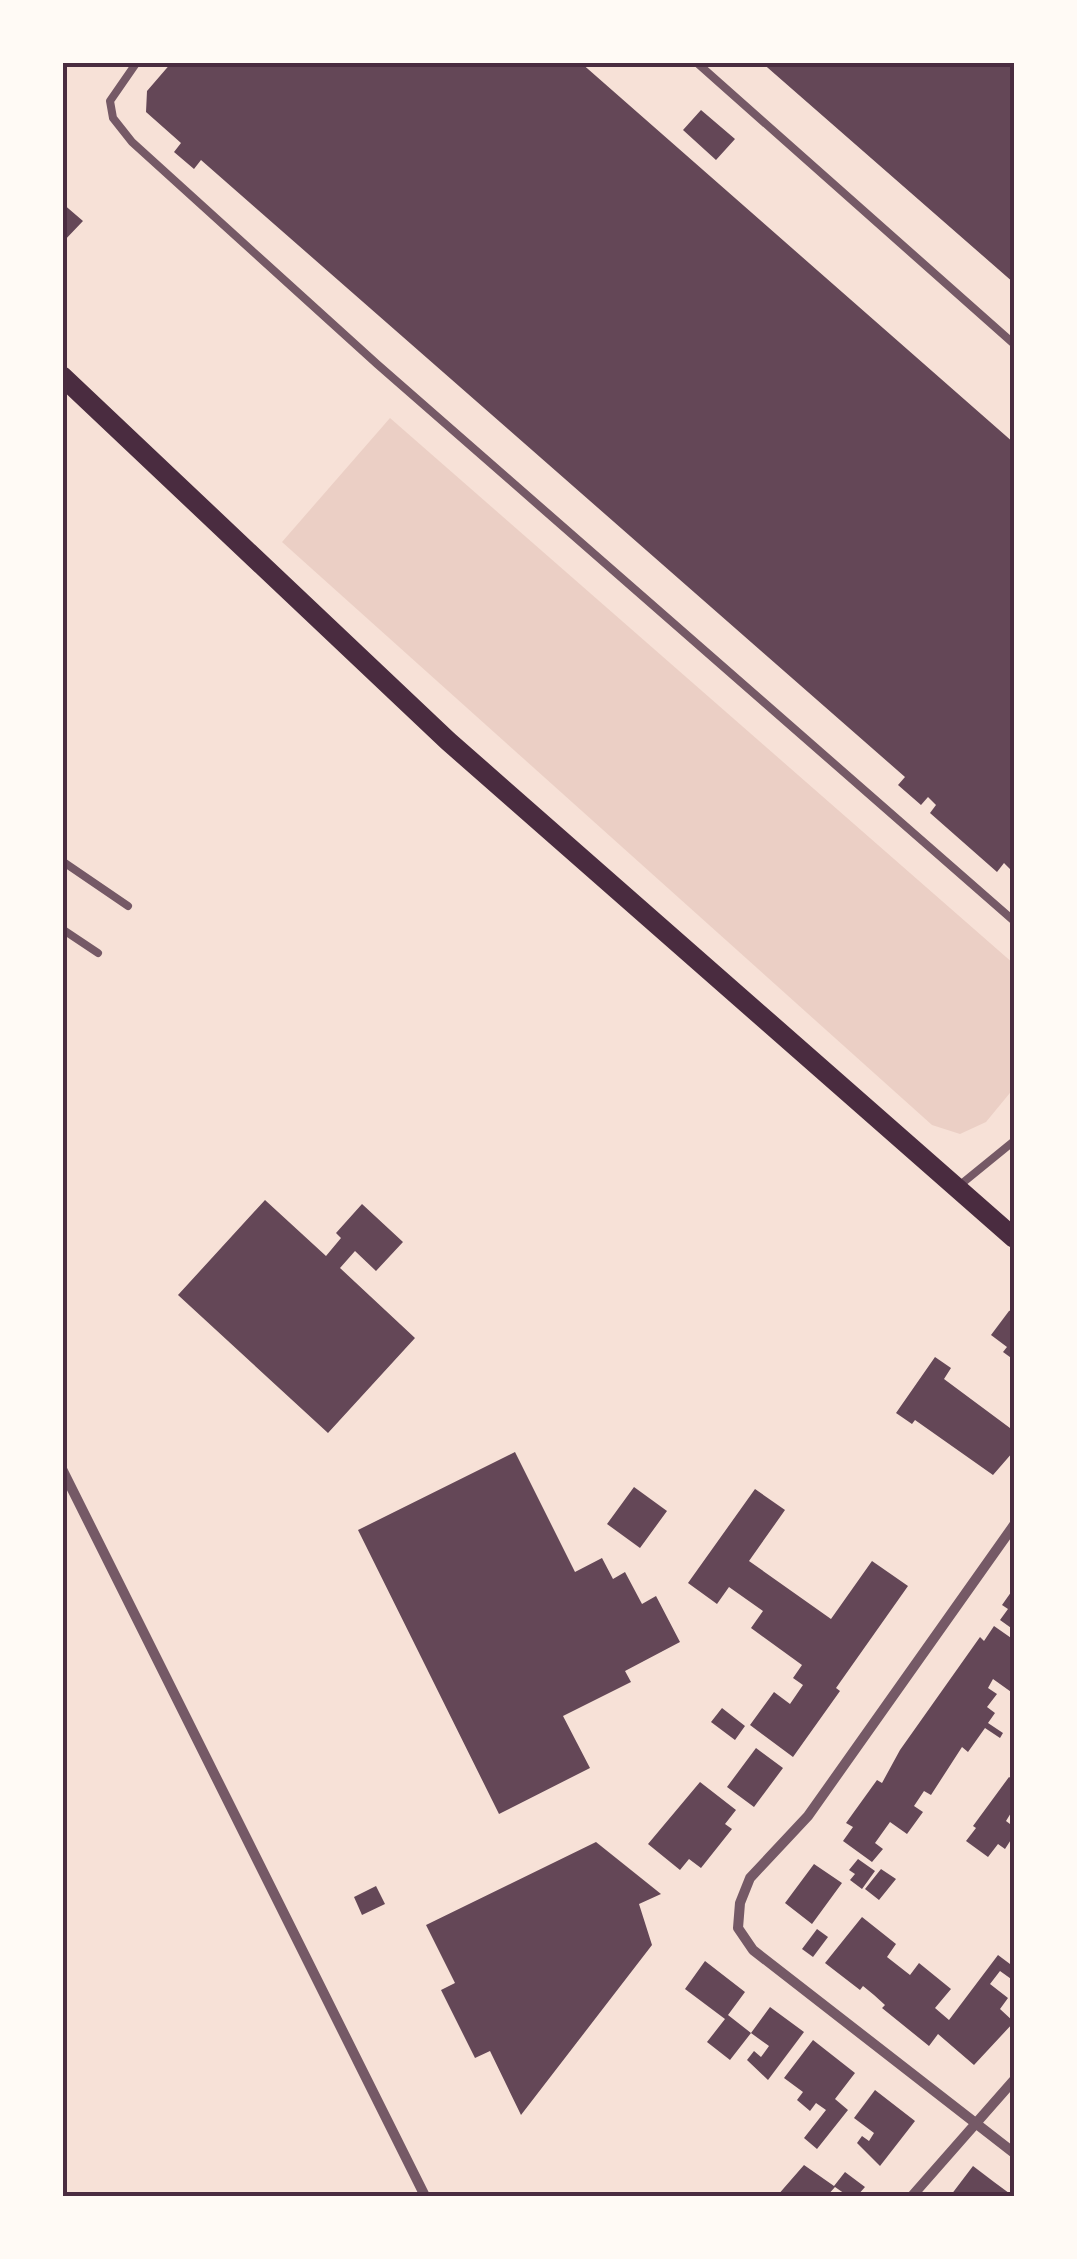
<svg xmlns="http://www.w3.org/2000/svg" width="1077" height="2259" font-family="Montserrat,sans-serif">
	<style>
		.green { fill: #ebcfc5 }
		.building { fill: #644757 }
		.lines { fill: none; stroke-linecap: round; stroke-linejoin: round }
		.service { stroke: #755966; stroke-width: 8 }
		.minor { stroke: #755966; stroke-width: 10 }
		.secondary { stroke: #4a2c40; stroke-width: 20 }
		.neatline { fill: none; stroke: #4a2c40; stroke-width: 4 }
	</style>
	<rect width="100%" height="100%" fill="#f7e1d7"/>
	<path class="green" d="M 390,418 L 1014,964 L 1014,1088 L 986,1122 L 960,1134 L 932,1125 L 282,542 Z"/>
	<path class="building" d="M 172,62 L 580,62 L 1014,443 L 1014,873 L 1004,863 L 997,872 L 930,813 L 936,805 L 928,797 L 921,805 L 898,785 L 905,777 L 201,160 L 194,169 L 174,152 L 181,143 L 146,112 L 147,91 Z
		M 761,62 L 1014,62 L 1014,283 Z
		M 701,110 L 735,139 L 716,160 L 683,130 Z
		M 62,203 L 83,221 L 62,243 Z
		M 265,1200 L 326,1256 L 341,1238 L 336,1233 L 362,1204 L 403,1242 L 376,1271 L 355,1251 L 340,1268 L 415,1338 L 328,1433 L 178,1295 Z
		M 1014,1309 L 1014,1360 L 1003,1352 L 1007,1347 L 991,1335 L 1009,1311 Z
		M 935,1357 L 951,1368 L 944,1379 L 1014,1431 L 1014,1444 L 1011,1450 L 1013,1452 L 993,1475 L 915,1420 L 912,1424 L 896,1413 Z
		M 515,1452 L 575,1572 L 602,1558 L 613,1579 L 625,1572 L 642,1604 L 656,1596 L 680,1642 L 625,1671 L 631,1682 L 563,1716 L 590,1768 L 499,1814 L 358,1530 Z
		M 634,1487 L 667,1511 L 640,1548 L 607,1524 Z
		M 755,1489 L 785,1510 L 749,1561 L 831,1619 L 872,1561 L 908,1586 L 836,1688 L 840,1691 L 793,1757 L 750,1725 L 774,1692 L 790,1704 L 803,1685 L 793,1678 L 802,1665 L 751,1628 L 763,1611 L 729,1587 L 717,1604 L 688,1583 Z
		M 1014,1588 L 1014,1630 L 1000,1620 L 1008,1609 L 1002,1605 Z
		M 994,1626 L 1014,1640 L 1014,1694 L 993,1679 L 988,1688 L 997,1694 L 987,1707 L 995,1713 L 988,1723 L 1003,1733 L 1000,1738 L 985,1728 L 968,1752 L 962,1747 L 931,1795 L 924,1791 L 914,1806 L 923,1812 L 907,1834 L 890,1822 L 875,1843 L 883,1849 L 872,1862 L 843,1841 L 853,1827 L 846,1823 L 877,1780 L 882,1783 L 900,1750 L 980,1637 L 984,1641 Z
		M 722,1708 L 745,1726 L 735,1740 L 711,1722 Z
		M 756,1748 L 783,1768 L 754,1807 L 727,1787 Z
		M 1009,1777 L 1014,1780 L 1014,1808 L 1006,1821 L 1014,1827 L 1014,1835 L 1005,1849 L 998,1844 L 988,1857 L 966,1841 L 976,1828 L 973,1826 Z
		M 700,1782 L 736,1810 L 725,1824 L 732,1829 L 701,1868 L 689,1859 L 680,1870 L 648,1844 Z
		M 596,1842 L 661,1894 L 639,1904 L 652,1945 L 521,2115 L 490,2051 L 475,2058 L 441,1990 L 455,1983 L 426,1925 Z
		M 858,1859 L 875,1871 L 862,1889 L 850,1880 L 855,1874 L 849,1870 Z
		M 814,1864 L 842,1883 L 812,1924 L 785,1903 Z
		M 881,1869 L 896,1879 L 879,1900 L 865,1889 Z
		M 376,1886 L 385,1904 L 362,1915 L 354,1897 Z
		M 862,1917 L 896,1944 L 887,1957 L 910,1975 L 919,1963 L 951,1989 L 935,2008 L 949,2020 L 998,1955 L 1014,1967 L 1014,1981 L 1000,1971 L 990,1984 L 1008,1998 L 1000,2009 L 1014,2022 L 974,2065 L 938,2034 L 929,2046 L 882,2008 L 885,2005 L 874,1995 L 863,1986 L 860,1990 L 825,1963 Z
		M 817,1929 L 828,1937 L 813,1957 L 802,1949 Z
		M 705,1961 L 745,1992 L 728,2015 L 751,2033 L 730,2060 L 707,2042 L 725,2019 L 685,1989 Z
		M 770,2007 L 804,2032 L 768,2080 L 747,2060 L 754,2051 L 761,2057 L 769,2046 L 751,2033 Z
		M 813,2040 L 855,2073 L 835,2099 L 848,2110 L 817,2149 L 804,2138 L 826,2110 L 816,2103 L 810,2111 L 797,2100 L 803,2092 L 784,2078 Z
		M 875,2090 L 915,2121 L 880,2166 L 857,2143 L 862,2136 L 869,2141 L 874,2133 L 854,2118 Z
		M 804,2165 L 834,2186 L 845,2172 L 865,2187 L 857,2196 L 848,2196 L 835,2187 L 827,2196 L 777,2196 Z
		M 973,2166 L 994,2182 L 1013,2196 L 953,2196 L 951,2195 Z"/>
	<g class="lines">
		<path class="service" d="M 137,62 L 110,101 L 113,118 L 132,142 L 377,364 L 1014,921
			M 696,62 L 1014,344
			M 62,861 L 128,906
			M 62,929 L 98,953
			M 960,1185 L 1014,1141"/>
		<path class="minor" d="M 62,1469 L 425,2196
			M 1014,1525 L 808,1816 L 750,1878 L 740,1903 L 738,1928 L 753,1950 L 1014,2153
			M 912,2196 L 1014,2080"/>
		<path class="secondary" d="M 62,376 L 448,741 L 1014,1238"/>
	</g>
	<rect width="1077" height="2259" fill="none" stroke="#fffaf5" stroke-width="130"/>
	<rect x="65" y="65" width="947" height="2129" class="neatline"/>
</svg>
